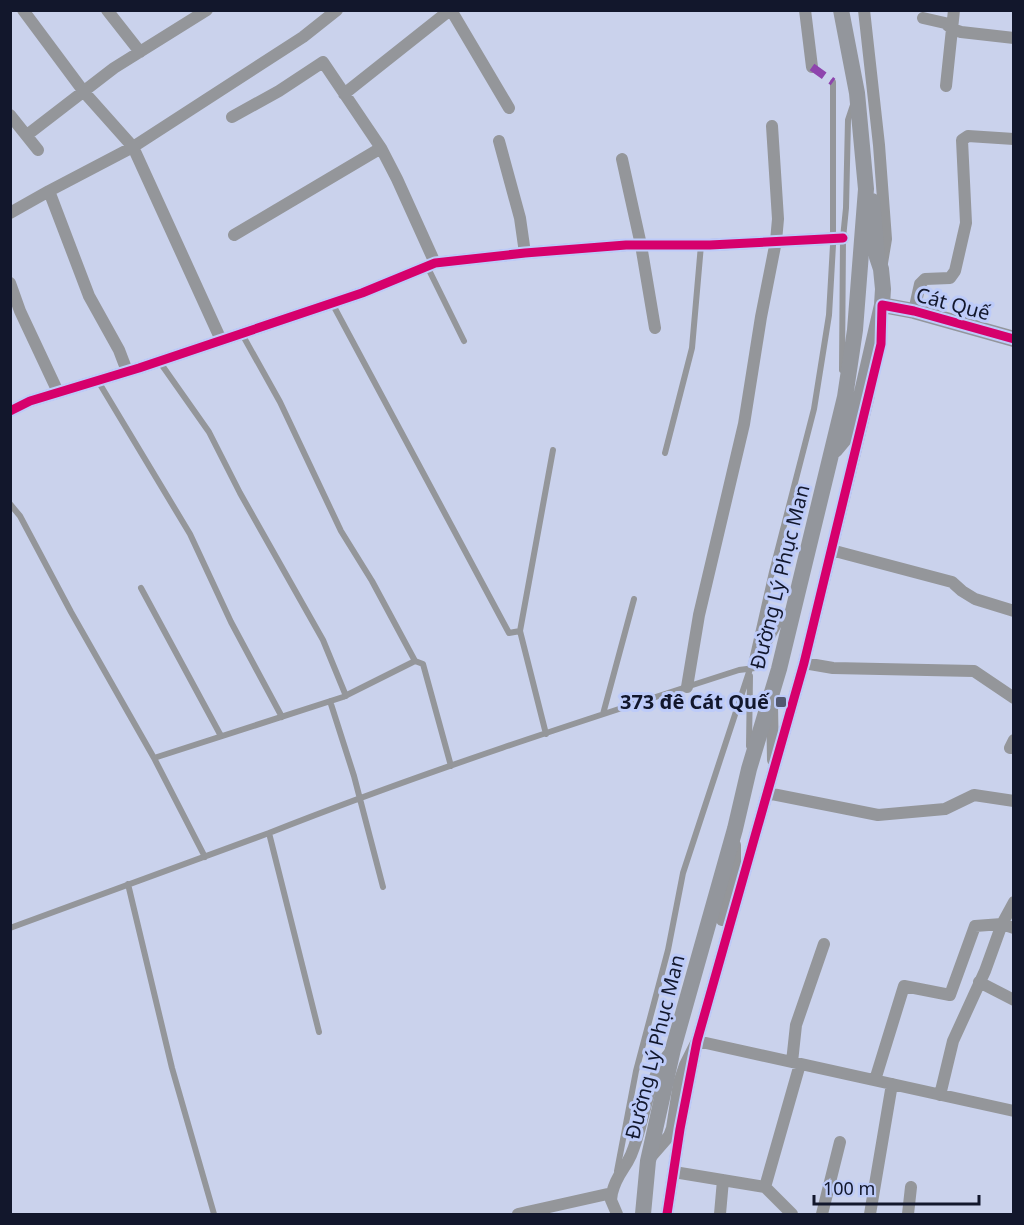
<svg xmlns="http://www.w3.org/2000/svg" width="1024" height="1225" font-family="'Noto Sans',sans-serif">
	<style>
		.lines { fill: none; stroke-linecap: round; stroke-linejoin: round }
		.lane { stroke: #94969a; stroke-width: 6 }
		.street { stroke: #94969a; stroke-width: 12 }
		.secondary { stroke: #93969c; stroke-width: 16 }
		.quiet { stroke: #8e44ad; stroke-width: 8; stroke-dasharray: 15 8; stroke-linecap: butt }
		.cycleway-casing { stroke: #bdcbf9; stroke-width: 13 }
		.cycleway { stroke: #d6006c; stroke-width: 9 }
		.poi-dot { fill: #52586f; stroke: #bdcbf9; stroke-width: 2 }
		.labels { text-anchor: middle; stroke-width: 6; stroke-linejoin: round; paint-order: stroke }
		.street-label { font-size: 20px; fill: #12172c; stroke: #bdcbf9 }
		.poi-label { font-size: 20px; font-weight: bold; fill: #12172c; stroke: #bdcbf9; text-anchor: end }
	</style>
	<rect width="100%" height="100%" fill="#cad2ec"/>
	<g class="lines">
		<path class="lane" d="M 427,266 L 464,341
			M 332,303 L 509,633 L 520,631 L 546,734
			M 159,361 L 209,432 L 240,493 L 323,640 L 346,696
			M 842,370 L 843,238 L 846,208 L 848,120 L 853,105
			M 98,381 L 190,534 L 231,622 L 282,717
			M 665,453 L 692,348 L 701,245
			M 10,504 L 20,516 L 71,612 L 154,758
			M 141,588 L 221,736
			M 520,631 L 553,450
			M 415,661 L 423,664 L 451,766
			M 330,701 L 354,776 L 383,887
			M 603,714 L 634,599
			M 749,746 L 750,676
			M 269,833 C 423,772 581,721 739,670 L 755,668 L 786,612
			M 205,857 L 154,758 L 343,697 L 415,661 L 372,581 L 341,531 L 280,402 L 242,334
			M 128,884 L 172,1068 L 214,1214
			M 10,928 L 269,833 L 319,1032
			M 617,1171 L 636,1071 L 668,950 L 683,873 L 750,669 L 772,572 L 814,409 L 829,315 L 833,245 L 833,82"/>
		<path class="street" d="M 23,10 L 84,92 L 133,147 L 221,340
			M 107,10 L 140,52
			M 451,10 L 509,108
			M 805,10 L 812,67
			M 864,10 L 879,145 L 886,239 L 882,263
			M 923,18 L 945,23 L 952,29 L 961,32 L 1014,38
			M 946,86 L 954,10
			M 344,94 L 450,10
			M 10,115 L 38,150
			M 232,117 L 279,91 L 323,62 L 381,148 L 397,179 L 435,263
			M 27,135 L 114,68 L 207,10
			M 499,141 L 520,218 L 525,253
			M 622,159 L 641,245 L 655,328
			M 49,191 L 89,296 L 119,350 L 127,371
			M 10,213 L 49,191 L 133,147 L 303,37 L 337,10
			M 234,235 L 381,148
			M 10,283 L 20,311 L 58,392
			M 914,311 L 920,284 L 925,279 L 950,278 L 955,271 L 966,223 L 962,140 L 968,136 L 1014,139
			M 10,411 L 30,401 L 139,368 L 362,293 L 435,263 L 525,253 L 626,245 L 710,245 L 843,238
			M 831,550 L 952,582 L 962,591 L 975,599 L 1014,611
			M 804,663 L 833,668 L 974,671 L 1014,698
			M 687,687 L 699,615 L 744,424 L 761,317 L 776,241 L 778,219 L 772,126
			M 772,705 L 773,760
			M 1014,740 L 1010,748 L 1014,748
			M 767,793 L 878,815 L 945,809 L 974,795 L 1014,801
			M 722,920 L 735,864 L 735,845
			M 979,982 L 1014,1000
			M 792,1062 L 796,1025 L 824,944
			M 875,1080 L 904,986 L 950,995 L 975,926 L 1002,924 L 1014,928
			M 940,1095 L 953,1041 L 985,971 L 1002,924 L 1014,902
			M 649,1159 L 669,1136 L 672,1128 L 679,1083 L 685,1065 L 697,1041 L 1014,1111
			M 674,1172 L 765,1187 L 792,1214
			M 765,1187 L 800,1064
			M 612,1193 L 611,1200 L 617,1214
			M 518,1214 L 612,1193 C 617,1173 624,1171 631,1155 C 646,1120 645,1080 672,1050
			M 667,1214 L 680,1129 L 697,1041 L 804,663 L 869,395
			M 720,1214 L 723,1180
			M 822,1214 L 840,1142
			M 870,1214 L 892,1084
			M 908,1214 L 911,1187"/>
		<path class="secondary" d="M 882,305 L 914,311 L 1014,339
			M 835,450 L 850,432 L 860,401 L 882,305 L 883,289 L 881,269 L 877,257 L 872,201
			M 643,1214 L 648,1161 L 673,1049 L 735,829 L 749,769 L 779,669 L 845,397 L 855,330 L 866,189 L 857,93 L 841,10"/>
		<path class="quiet" d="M 812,67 L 833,82"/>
		<g class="cycleway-casing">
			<path id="cycleway" d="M 10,411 L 30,401 L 139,368 L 362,293 L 435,263 L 525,253 L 626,245 L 710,245 L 843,238
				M 667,1214 L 680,1129 L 697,1041 L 804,663 L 881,344 L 882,305 L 914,311 L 1014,339"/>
		</g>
		<use href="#cycleway" class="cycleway"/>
	</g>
	<rect class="poi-dot" x="775" y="696" width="12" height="12" rx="3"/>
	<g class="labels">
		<g class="street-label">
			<text transform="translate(953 304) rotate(15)" y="7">Cát Quế</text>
			<text transform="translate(780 577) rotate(-76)" y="7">Đường Lý Phục Man</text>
			<text transform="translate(655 1047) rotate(-76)" y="7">Đường Lý Phục Man</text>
		</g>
		<g class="poi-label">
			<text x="769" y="709">373 đê Cát Quế</text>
		</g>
	</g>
	<rect width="1024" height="1225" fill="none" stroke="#12172c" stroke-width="24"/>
	<path d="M814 1195v9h165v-9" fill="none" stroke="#12172c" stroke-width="3"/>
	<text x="823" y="1195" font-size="18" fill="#12172c" stroke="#bdcbf9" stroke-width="4.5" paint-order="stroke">100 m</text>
</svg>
